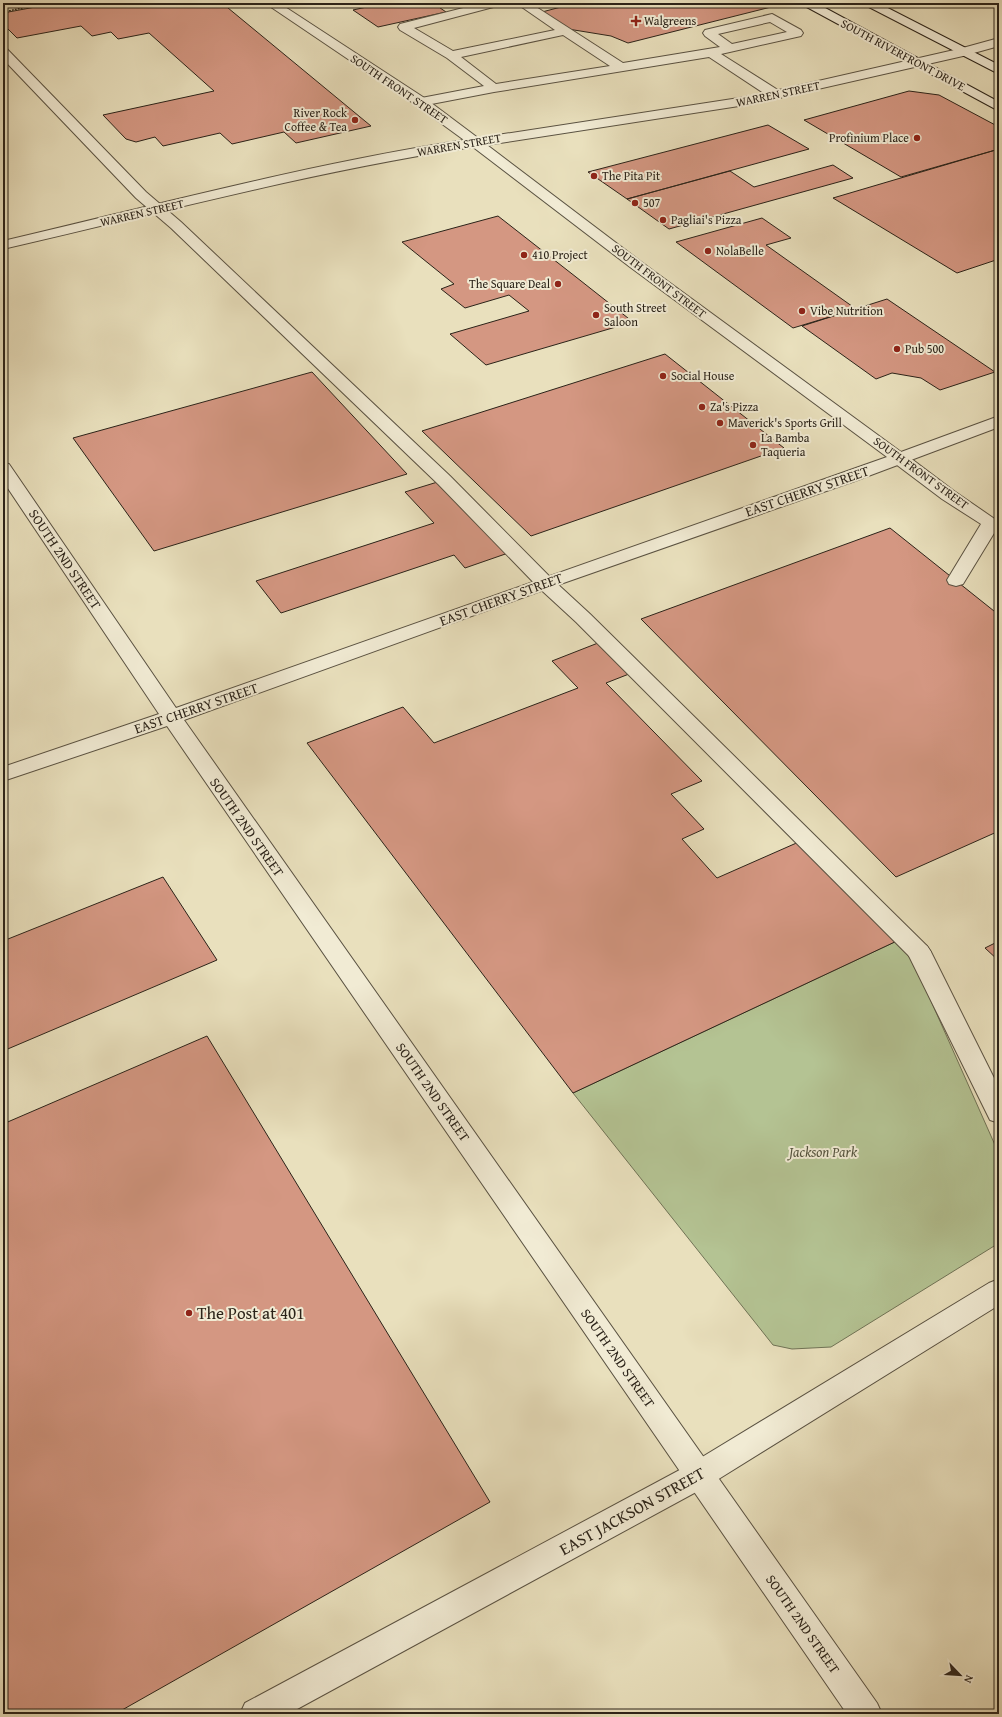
<svg xmlns="http://www.w3.org/2000/svg" width="1002" height="1717" font-family="'Gentium Book Plus',serif">
	<style>
		.green { fill: #b4c393; stroke: #707356 }
		.building { fill: #d49782; stroke: #2b2319 }
		.lines { fill: none; stroke-linecap: round; stroke-linejoin: round }
		.service-casing { stroke: #5a5242; stroke-width: 2 }
		.minor-casing { stroke: #5a5242; stroke-width: 2 }
		.tertiary-casing { stroke: #5a5242; stroke-width: 2 }
		.secondary-casing { stroke: #2b2319; stroke-width: 2 }
		.path { stroke: #2b2319; stroke-width: 1.5; stroke-dasharray: 2 1; stroke-linecap: butt }
		.service { fill: #f1ebd4; fill-rule: evenodd }
		.minor { fill: #f1ebd4; fill-rule: evenodd }
		.tertiary { fill: #f1ebd4; fill-rule: evenodd }
		.secondary { fill: #f1ebd4; fill-rule: evenodd }
		.poi-dot { fill: #8f2418; stroke: #f1ebd4; stroke-width: 1.5 }
		.labels { text-anchor: middle; stroke-width: 4; stroke-linejoin: round; paint-order: stroke }
		.far-poi-label { font-size: 12px; fill: #2b2319; stroke: #f1ebd4; text-anchor: start }
		.far-street-label { font-size: 12px; fill: #2b2319; stroke: #f1ebd4 }
		.street-label { font-size: 14px; fill: #2b2319; stroke: #f1ebd4 }
		.park-label { font-size: 14px; font-style: italic; fill: #54533e; stroke: #f1ebd4 }
		.near-poi-label { font-size: 17px; fill: #2b2319; stroke: #f1ebd4; text-anchor: start }
		.near-street-label { font-size: 17px; fill: #2b2319; stroke: #f1ebd4 }
	</style>
	<rect width="100%" height="100%" fill="#e9e0bd"/>
	<filter id="stains"><feTurbulence type="fractalNoise" baseFrequency=".005" numOctaves="4"/><feColorMatrix values="0 0 0 0 .2 0 0 0 0 .09 0 0 0 0 .02 0 0 0 .5 -.17"/></filter>
	<radialGradient id="worn" r=".72"><stop offset=".6" stop-color="#630" stop-opacity="0"/><stop offset="1" stop-color="#630" stop-opacity=".3"/></radialGradient>
	<path class="green" d="M 899,940 L 911,956 L 999,1154 L 999,1243 L 831,1347 L 792,1349 L 773,1345 L 573,1093 Z"/>
	<path class="building" d="M 57,3 L 222,3 L 371,126 L 296,143 L 284,132 L 232,144 L 220,133 L 163,146 L 155,137 L 136,142 L 126,139 L 103,115 L 214,91 L 149,33 L 118,39 L 111,32 L 92,36 L 81,26 L 17,38 L 3,24 L 3,13 Z
		M 341,3 L 362,3 L 346,6 Z
		M 385,3 L 433,3 L 446,12 L 378,27 L 353,10 Z
		M 576,3 L 776,3 L 779,5 L 628,43 L 611,36 L 568,29 L 542,12 Z
		M 924,3 L 949,3 L 932,7 Z
		M 909,91 L 939,95 L 999,127 L 999,149 L 901,177 L 804,120 Z
		M 768,125 L 809,149 L 627,199 L 588,172 Z
		M 999,149 L 999,259 L 957,273 L 833,198 Z
		M 833,165 L 853,178 L 669,229 L 627,199 L 730,171 L 754,187 Z
		M 498,216 L 576,277 L 633,322 L 486,365 L 450,334 L 529,311 L 509,295 L 465,308 L 441,289 L 454,284 L 402,242 Z
		M 762,218 L 791,238 L 766,245 L 856,309 L 793,328 L 676,242 Z
		M 887,299 L 995,372 L 940,390 L 921,378 L 892,373 L 876,379 L 802,326 Z
		M 665,354 L 784,448 L 531,536 L 422,431 Z
		M 312,372 L 407,474 L 154,551 L 73,438 Z
		M 444,480 L 514,551 L 465,568 L 454,555 L 281,613 L 256,581 L 434,523 L 405,492 Z
		M 890,528 L 999,615 L 999,831 L 896,877 L 641,619 Z
		M 598,643 L 629,674 L 606,683 L 702,781 L 671,794 L 704,829 L 682,839 L 717,878 L 801,841 L 899,940 L 573,1093 L 307,743 L 403,707 L 434,743 L 578,688 L 552,661 Z
		M 163,877 L 217,960 L 3,1051 L 3,941 Z
		M 999,941 L 999,961 L 985,948 Z
		M 207,1036 L 490,1502 L 115,1714 L 3,1714 L 3,1124 Z"/>
	<g class="lines">
		<g class="service-casing">
			<path id="service" d="M 483,3 L 503,3 L 501,5 L 414,28 L 453,51 L 555,30 L 516,3 L 530,3 L 623,63 L 720,47 L 705,36 L 703,33 L 705,30 L 772,14 L 801,30 L 803,33 L 801,36 L 721,54 L 781,92 L 782,95 L 781,98 L 771,98 L 709,57 L 494,92 L 421,106 L 416,105 L 415,102 L 416,99 L 484,86 L 447,58 L 400,30 L 398,27 L 400,24 ZM 770,22 L 787,32 L 732,44 L 718,34 ZM 563,35 L 610,66 L 496,84 L 461,57 Z
				M 3,48 L 7,49 L 146,192 L 181,222 L 450,476 L 552,579 L 590,614 L 927,946 L 931,952 L 927,958 L 919,961 L 911,958 L 576,622 L 538,587 L 438,484 L 171,228 L 136,198 L 3,59 Z
				M 899,453 L 905,454 L 954,491 L 999,522 L 999,525 L 963,584 L 956,586 L 949,584 L 947,580 L 981,524 L 942,499 L 893,462 L 890,458 L 893,454 Z"/>
		</g>
		<g class="minor-casing">
			<path id="minor" d="M 999,38 L 999,46 L 963,56 L 959,55 L 957,52 L 959,49 Z
				M 919,943 L 927,946 L 931,952 L 999,1088 L 999,1123 L 990,1120 L 907,952 L 911,946 Z
				M 999,1279 L 999,1305 L 709,1485 L 288,1714 L 240,1714 L 245,1703 L 689,1465 L 989,1283 Z"/>
		</g>
		<g class="tertiary-casing">
			<path id="tertiary" d="M 265,3 L 279,3 L 426,99 L 478,138 L 752,96 L 963,48 L 967,49 L 969,52 L 967,55 L 963,56 L 752,104 L 487,145 L 640,261 L 901,452 L 999,416 L 999,427 L 855,481 L 552,587 L 184,720 L 877,1703 L 882,1714 L 847,1714 L 167,726 L 3,781 L 3,767 L 159,714 L 3,481 L 3,463 L 9,464 L 176,708 L 887,457 L 630,267 L 473,147 C 315,171 159,213 3,249 L 3,241 C 156,205 309,164 464,140 L 416,105 Z"/>
		</g>
		<g class="secondary-casing">
			<path id="secondary" d="M 801,3 L 816,3 L 999,102 L 999,111 L 803,5 Z
				M 863,3 L 878,3 L 999,65 L 999,74 L 865,5 Z"/>
		</g>
		<path class="path" d="M 3,12 L 46,3"/>
		<use href="#service" class="service"/>
		<use href="#minor" class="minor"/>
		<use href="#tertiary" class="tertiary"/>
		<use href="#secondary" class="secondary"/>
	</g>
	<g class="poi-dot">
		<path d="M634 15h4v4h4v4h-4v4h-4v-4h-4v-4h4z"/>
		<circle cx="355" cy="120" r="4"/>
		<circle cx="917" cy="138" r="4"/>
		<circle cx="594" cy="176" r="4"/>
		<circle cx="635" cy="203" r="4"/>
		<circle cx="663" cy="220" r="4"/>
		<circle cx="708" cy="251" r="4"/>
		<circle cx="524" cy="255" r="4"/>
		<circle cx="558" cy="284" r="4"/>
		<circle cx="802" cy="311" r="4"/>
		<circle cx="596" cy="315" r="4"/>
		<circle cx="897" cy="349" r="4"/>
		<circle cx="663" cy="376" r="4"/>
		<circle cx="702" cy="407" r="4"/>
		<circle cx="720" cy="423" r="4"/>
		<circle cx="753" cy="445" r="4"/>
		<circle cx="189" cy="1313" r="4"/>
	</g>
	<g class="labels">
		<g class="far-poi-label">
			<text x="644" y="25">Walgreens</text>
			<text x="347" y="117" text-anchor="end">River Rock<tspan x="347" dy="14">Coffee &amp; Tea</tspan></text>
			<text x="909" y="142" text-anchor="end">Profinium Place</text>
			<text x="602" y="180">The Pita Pit</text>
			<text x="643" y="207">507</text>
			<text x="671" y="224">Pagliai's Pizza</text>
			<text x="716" y="255">NolaBelle</text>
			<text x="532" y="259">410 Project</text>
			<text x="550" y="288" text-anchor="end">The Square Deal</text>
			<text x="604" y="312">South Street<tspan x="604" dy="14">Saloon</tspan></text>
			<text x="810" y="315">Vibe Nutrition</text>
			<text x="905" y="353">Pub 500</text>
			<text x="671" y="380">Social House</text>
			<text x="710" y="411">Za's Pizza</text>
			<text x="728" y="427">Maverick's Sports Grill</text>
			<text x="761" y="442">La Bamba<tspan x="761" dy="14">Taqueria</tspan></text>
		</g>
		<g class="far-street-label">
			<text transform="translate(903 55) rotate(28)" y="4">SOUTH RIVERFRONT DRIVE</text>
			<text transform="translate(399 89) rotate(34)" y="4">SOUTH FRONT STREET</text>
			<text transform="translate(778 94) rotate(-12)" y="4">WARREN STREET</text>
			<text transform="translate(459 145) rotate(-10)" y="4">WARREN STREET</text>
			<text transform="translate(142 213) rotate(-13)" y="4">WARREN STREET</text>
			<text transform="translate(659 281) rotate(37)" y="4">SOUTH FRONT STREET</text>
			<text transform="translate(921 473) rotate(36)" y="4">SOUTH FRONT STREET</text>
		</g>
		<g class="street-label">
			<text transform="translate(807 491) rotate(-19)" y="5">EAST CHERRY STREET</text>
			<text transform="translate(65 559) rotate(56)" y="5">SOUTH 2ND STREET</text>
			<text transform="translate(501 599) rotate(-20)" y="5">EAST CHERRY STREET</text>
			<text transform="translate(196 708) rotate(-19)" y="5">EAST CHERRY STREET</text>
			<text transform="translate(247 827) rotate(55)" y="5">SOUTH 2ND STREET</text>
			<text transform="translate(433 1092) rotate(55)" y="5">SOUTH 2ND STREET</text>
			<text transform="translate(618 1358) rotate(55)" y="5">SOUTH 2ND STREET</text>
			<text transform="translate(803 1624) rotate(55)" y="5">SOUTH 2ND STREET</text>
		</g>
		<g class="park-label">
			<text x="823" y="1157">Jackson Park</text>
		</g>
		<g class="near-poi-label">
			<text x="197" y="1319">The Post at 401</text>
		</g>
		<g class="near-street-label">
			<text transform="translate(632 1511) rotate(-29)" y="6">EAST JACKSON STREET</text>
		</g>
	</g>
	<rect width="1002" height="1717" fill="none" stroke="#e9e0bd" stroke-width="16"/>
	<rect x="4" y="4" width="994" height="1709" fill="none" stroke="#2b2319" stroke-width="2"/>
	<rect x="8" y="8" width="986" height="1701" fill="none" stroke="#2b2319"/>
	<g transform="translate(960 1675) rotate(115)" stroke="#f1ebd4" stroke-width="3" paint-order="stroke">
	<path d="M0-3L7 15L0 10L-7 15Z" fill="#2b2319"/>
	<text y="-6" font-size="11" font-weight="bold" text-anchor="middle" fill="#2b2319">N</text>
	</g>
	<rect width="100%" height="100%" filter="url(#stains)"/>
	<rect width="100%" height="100%" fill="url(#worn)"/>
</svg>
